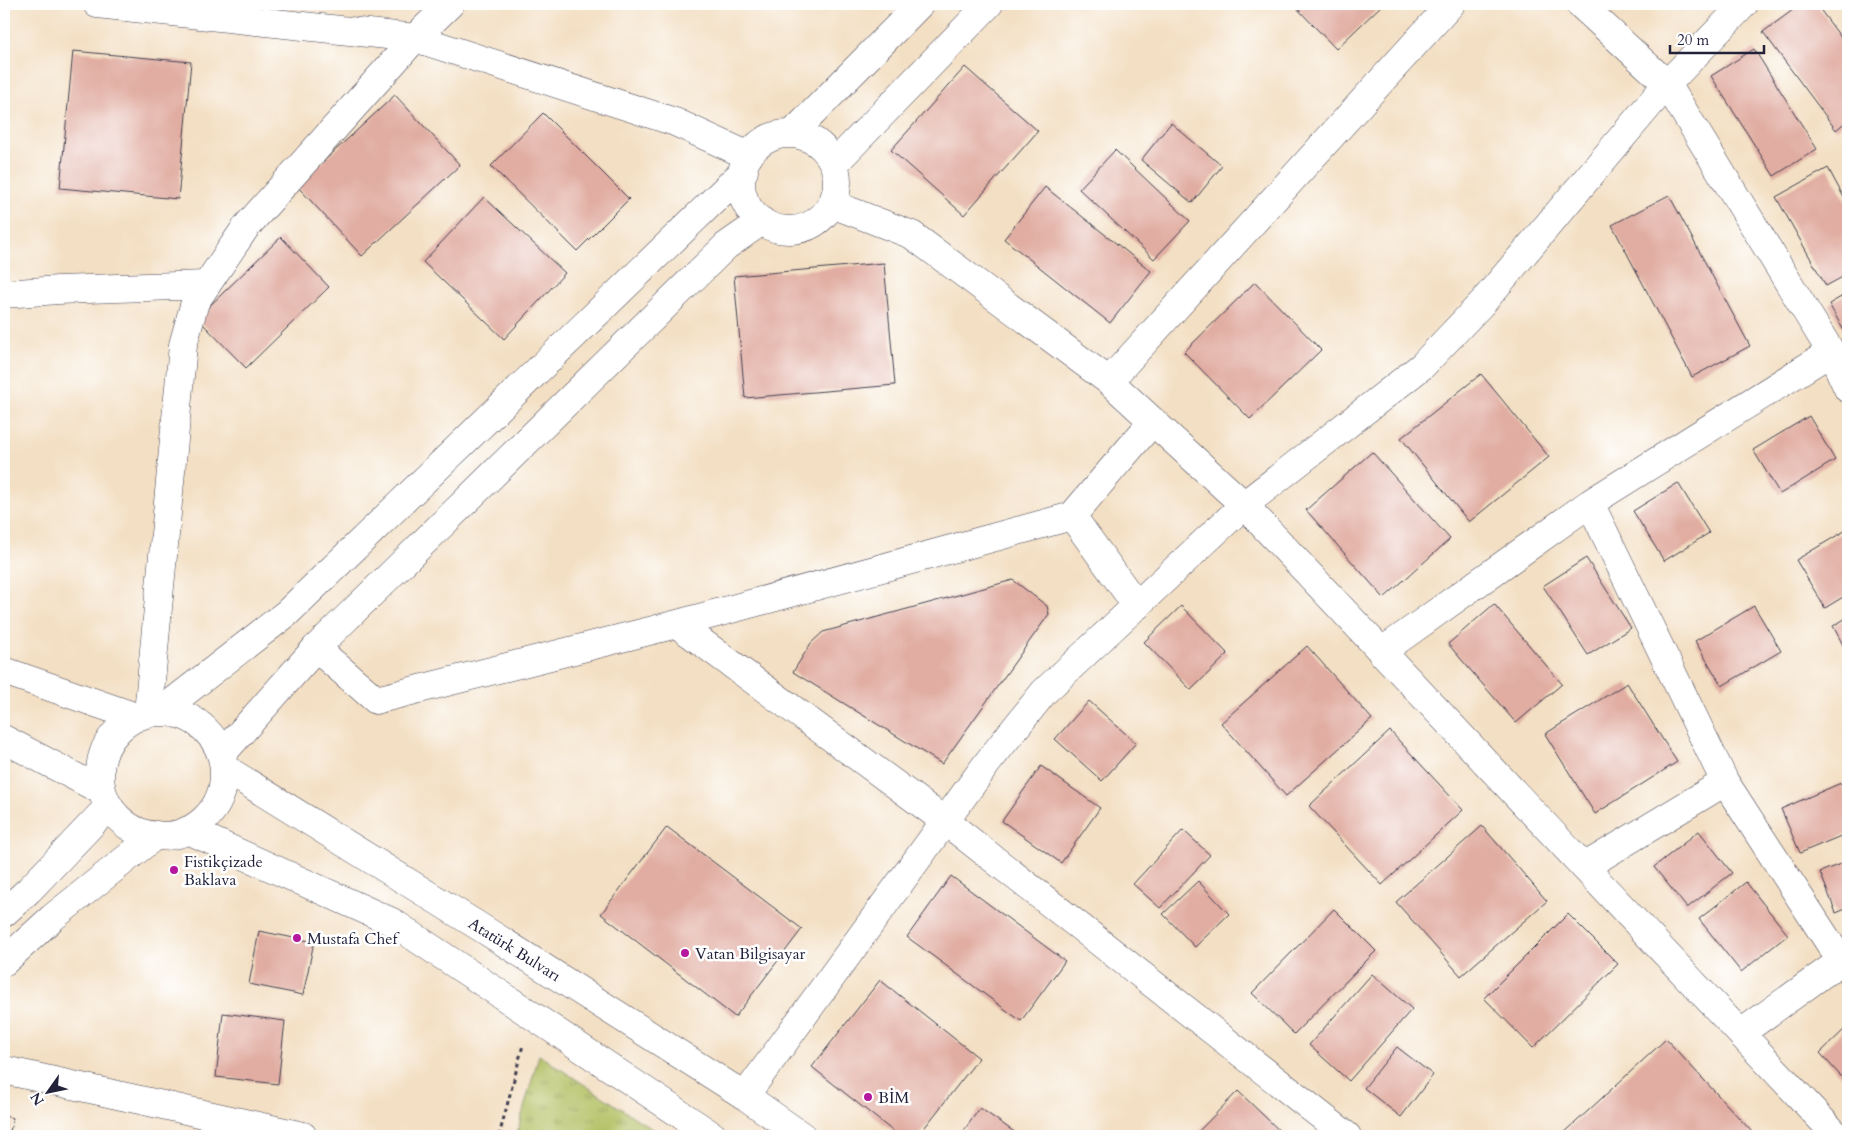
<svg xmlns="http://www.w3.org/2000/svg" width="1852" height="1140" font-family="Cardo,serif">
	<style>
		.grass { fill: url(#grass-tufts); stroke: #6a714f }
		.building { fill: #e1ada2 }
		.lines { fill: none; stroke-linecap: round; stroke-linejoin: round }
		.minor-casing { stroke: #413e4f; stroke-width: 29 }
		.major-casing { stroke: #413e4f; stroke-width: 29 }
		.path { stroke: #413e4f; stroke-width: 3; stroke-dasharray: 4 4; stroke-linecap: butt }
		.minor { stroke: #fff; stroke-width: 28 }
		.major { stroke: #fff; stroke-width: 28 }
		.poi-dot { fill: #b5179e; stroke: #fff; stroke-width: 2 }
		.labels { text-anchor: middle; stroke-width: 5; stroke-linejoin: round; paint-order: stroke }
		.poi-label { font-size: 16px; fill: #22223b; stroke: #fff; text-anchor: start }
		.street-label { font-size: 16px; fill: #22223b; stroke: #fff }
	</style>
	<defs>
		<pattern id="grass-tufts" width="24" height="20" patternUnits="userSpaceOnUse" patternTransform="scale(1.25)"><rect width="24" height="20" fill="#b3c063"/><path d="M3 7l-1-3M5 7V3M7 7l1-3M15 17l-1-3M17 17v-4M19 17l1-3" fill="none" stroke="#919c53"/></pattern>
	</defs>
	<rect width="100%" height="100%" fill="#fff"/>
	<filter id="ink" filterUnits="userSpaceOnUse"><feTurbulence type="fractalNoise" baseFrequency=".02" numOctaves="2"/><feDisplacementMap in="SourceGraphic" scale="10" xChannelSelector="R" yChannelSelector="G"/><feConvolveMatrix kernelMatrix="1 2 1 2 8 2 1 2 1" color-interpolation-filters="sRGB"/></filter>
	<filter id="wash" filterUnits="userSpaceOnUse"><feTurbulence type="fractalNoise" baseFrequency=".0096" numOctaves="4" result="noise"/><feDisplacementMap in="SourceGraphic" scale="20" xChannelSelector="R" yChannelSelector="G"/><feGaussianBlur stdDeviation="1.12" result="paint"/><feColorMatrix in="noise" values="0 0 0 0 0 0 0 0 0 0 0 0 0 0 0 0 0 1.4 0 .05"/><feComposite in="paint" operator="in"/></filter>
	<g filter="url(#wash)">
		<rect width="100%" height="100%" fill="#f3dfc3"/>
		<path class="grass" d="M 539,1055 L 663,1136 L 516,1136 Z"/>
		<g id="blocks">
			<path class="building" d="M 1293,4 L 1383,4 L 1336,49 Z
				M 1801,4 L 1816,4 L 1848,47 L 1848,120 L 1836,130 L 1763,32 Z
				M 1754,49 L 1817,149 L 1774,176 L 1711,76 Z
				M 73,51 L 191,62 L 178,199 L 60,188 Z
				M 965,67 L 1038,131 L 964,215 L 891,150 Z
				M 395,95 L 460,165 L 362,256 L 297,186 Z
				M 543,113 L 629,199 L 577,251 L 491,166 Z
				M 1171,123 L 1222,166 L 1192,203 L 1141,160 Z
				M 1115,150 L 1190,221 L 1154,259 L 1079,189 Z
				M 1828,168 L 1848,205 L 1848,274 L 1826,286 L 1776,197 Z
				M 1045,187 L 1151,271 L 1110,323 L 1004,239 Z
				M 1669,195 L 1750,346 L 1692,377 L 1612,225 Z
				M 484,197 L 565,273 L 504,339 L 423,262 Z
				M 281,237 L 329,287 L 246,368 L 197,318 Z
				M 884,263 L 895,385 L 745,398 L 734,276 Z
				M 1255,282 L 1321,350 L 1250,419 L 1184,352 Z
				M 1848,293 L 1848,338 L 1829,304 Z
				M 1481,374 L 1549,457 L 1469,522 L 1401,438 Z
				M 1809,416 L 1835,460 L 1780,494 L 1753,450 Z
				M 1372,452 L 1450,539 L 1384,598 L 1306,510 Z
				M 1678,483 L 1709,533 L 1664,561 L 1633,511 Z
				M 1848,529 L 1848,594 L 1825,608 L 1796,560 Z
				M 1586,558 L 1631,628 L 1588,655 L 1543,586 Z
				M 1013,580 L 1047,606 L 1049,614 L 942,764 L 793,672 L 811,643 L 823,632 Z
				M 1494,604 L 1562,684 L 1516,723 L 1448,644 Z
				M 1181,606 L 1228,654 L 1191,690 L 1144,642 Z
				M 1754,606 L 1781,651 L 1722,686 L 1695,641 Z
				M 1848,617 L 1848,654 L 1833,626 Z
				M 1307,646 L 1372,719 L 1286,796 L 1221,723 Z
				M 1627,683 L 1677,762 L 1595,814 L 1545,734 Z
				M 1089,701 L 1136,743 L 1102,781 L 1055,739 Z
				M 1390,731 L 1463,810 L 1382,885 L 1309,806 Z
				M 1041,766 L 1100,808 L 1061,863 L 1002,821 Z
				M 1841,783 L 1848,801 L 1848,833 L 1800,853 L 1781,809 Z
				M 1482,826 L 1547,901 L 1461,976 L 1396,902 Z
				M 667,827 L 802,929 L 735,1017 L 601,914 Z
				M 1183,830 L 1210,855 L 1160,908 L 1133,884 Z
				M 1699,831 L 1732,873 L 1687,908 L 1654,867 Z
				M 1848,861 L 1848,908 L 1836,913 L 1820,872 Z
				M 951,876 L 1065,961 L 1021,1021 L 907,937 Z
				M 1198,881 L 1229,914 L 1195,947 L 1163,914 Z
				M 1746,882 L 1788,935 L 1741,972 L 1699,919 Z
				M 1334,909 L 1376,951 L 1294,1034 L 1252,993 Z
				M 1568,914 L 1618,964 L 1533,1048 L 1484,998 Z
				M 259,931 L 314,942 L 303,995 L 249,984 Z
				M 1372,974 L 1412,1009 L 1349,1081 L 1309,1045 Z
				M 880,980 L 979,1058 L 918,1136 L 899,1136 L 812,1067 Z
				M 223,1013 L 285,1021 L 278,1084 L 216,1077 Z
				M 1848,1026 L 1848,1084 L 1820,1053 Z
				M 1666,1039 L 1753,1133 L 1749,1136 L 1565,1136 L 1563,1134 Z
				M 1397,1047 L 1433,1075 L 1401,1117 L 1364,1088 Z
				M 1238,1091 L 1285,1136 L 1194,1136 Z
				M 980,1108 L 1020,1136 L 960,1136 Z
				M 4,1116 L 13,1118 L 9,1136 L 4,1136 Z"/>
		</g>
	</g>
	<g filter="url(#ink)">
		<use href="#blocks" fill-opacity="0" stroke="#413e4f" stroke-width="1"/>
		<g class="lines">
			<g class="minor-casing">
				<path id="minor" d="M 97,4 L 415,38 L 675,122 L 749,156
					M 1580,4 L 1667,84 L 1831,352 L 1848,389
					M 832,204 L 912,235 L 1109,381 L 1244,505 L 1837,1136
					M 4,294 L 58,290 L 206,285
					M 1109,381 L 1451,4
					M 1590,503 L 1725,782 L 1841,961
					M 1072,516 L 1137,606
					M 677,624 L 945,821 L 1347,1136
					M 316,648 L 376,700 L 677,624 L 1072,516 L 1153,421
					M 1381,652 L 1590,503 L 1831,352
					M 148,713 L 183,345 L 195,302 L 246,227 L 415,38 L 450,4
					M 1584,867 L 1725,782
					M 1741,1033 L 1841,961 L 1848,958
					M 4,1070 L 303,1136
					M 745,1096 L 988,762 L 1044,692 L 1244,505 L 1422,366 L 1483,302 L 1667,84 L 1744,4"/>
			</g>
			<g class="major-casing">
				<path id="major" d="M 792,134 L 920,4
					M741 182a48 48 0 1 1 96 0a48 48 0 1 1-96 0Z
					M 834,164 L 989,4
					M 4,671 L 136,717
					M 161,711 L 287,613 L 744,171
					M100 774a62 62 0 1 1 124 0a62 62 0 1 1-124 0Z
					M 4,739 L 102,791
					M 221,755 L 316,648 L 726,246 L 762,221
					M 224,768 L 480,927 L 745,1096 L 802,1136
					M 188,830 L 392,922 L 713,1136
					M 4,913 L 29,890 L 109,806
					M 4,962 L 52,918 L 156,835"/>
			</g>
			<path class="path" d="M 499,1136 L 523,1045"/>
			<use href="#minor" class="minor"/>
			<use href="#major" class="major"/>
		</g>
	</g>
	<g class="poi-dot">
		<circle cx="174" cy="870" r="5"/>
		<circle cx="297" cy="938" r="5"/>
		<circle cx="685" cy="953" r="5"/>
		<circle cx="868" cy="1097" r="5"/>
	</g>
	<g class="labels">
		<g class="poi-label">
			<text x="184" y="867">Fistikçizade<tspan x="184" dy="18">Baklava</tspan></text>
			<text x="307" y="944">Mustafa Chef</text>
			<text x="695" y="959">Vatan Bilgisayar</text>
			<text x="878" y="1103">BİM</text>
		</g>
		<g class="street-label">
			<text transform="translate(515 949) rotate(32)" y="6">Atatürk Bulvarı</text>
		</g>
	</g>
	<rect width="1852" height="1140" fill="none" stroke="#fff" stroke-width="20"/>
	<g transform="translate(48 1092) rotate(237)" stroke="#ffffff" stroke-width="4" paint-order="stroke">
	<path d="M0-4L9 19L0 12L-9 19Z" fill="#22223b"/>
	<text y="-8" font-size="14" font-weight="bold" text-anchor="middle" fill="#22223b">N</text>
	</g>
	<path d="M1670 45v8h94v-8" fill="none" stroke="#22223b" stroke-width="2.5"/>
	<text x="1677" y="45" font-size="15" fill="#22223b" stroke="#ffffff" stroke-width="4" paint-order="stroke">20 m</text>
</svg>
